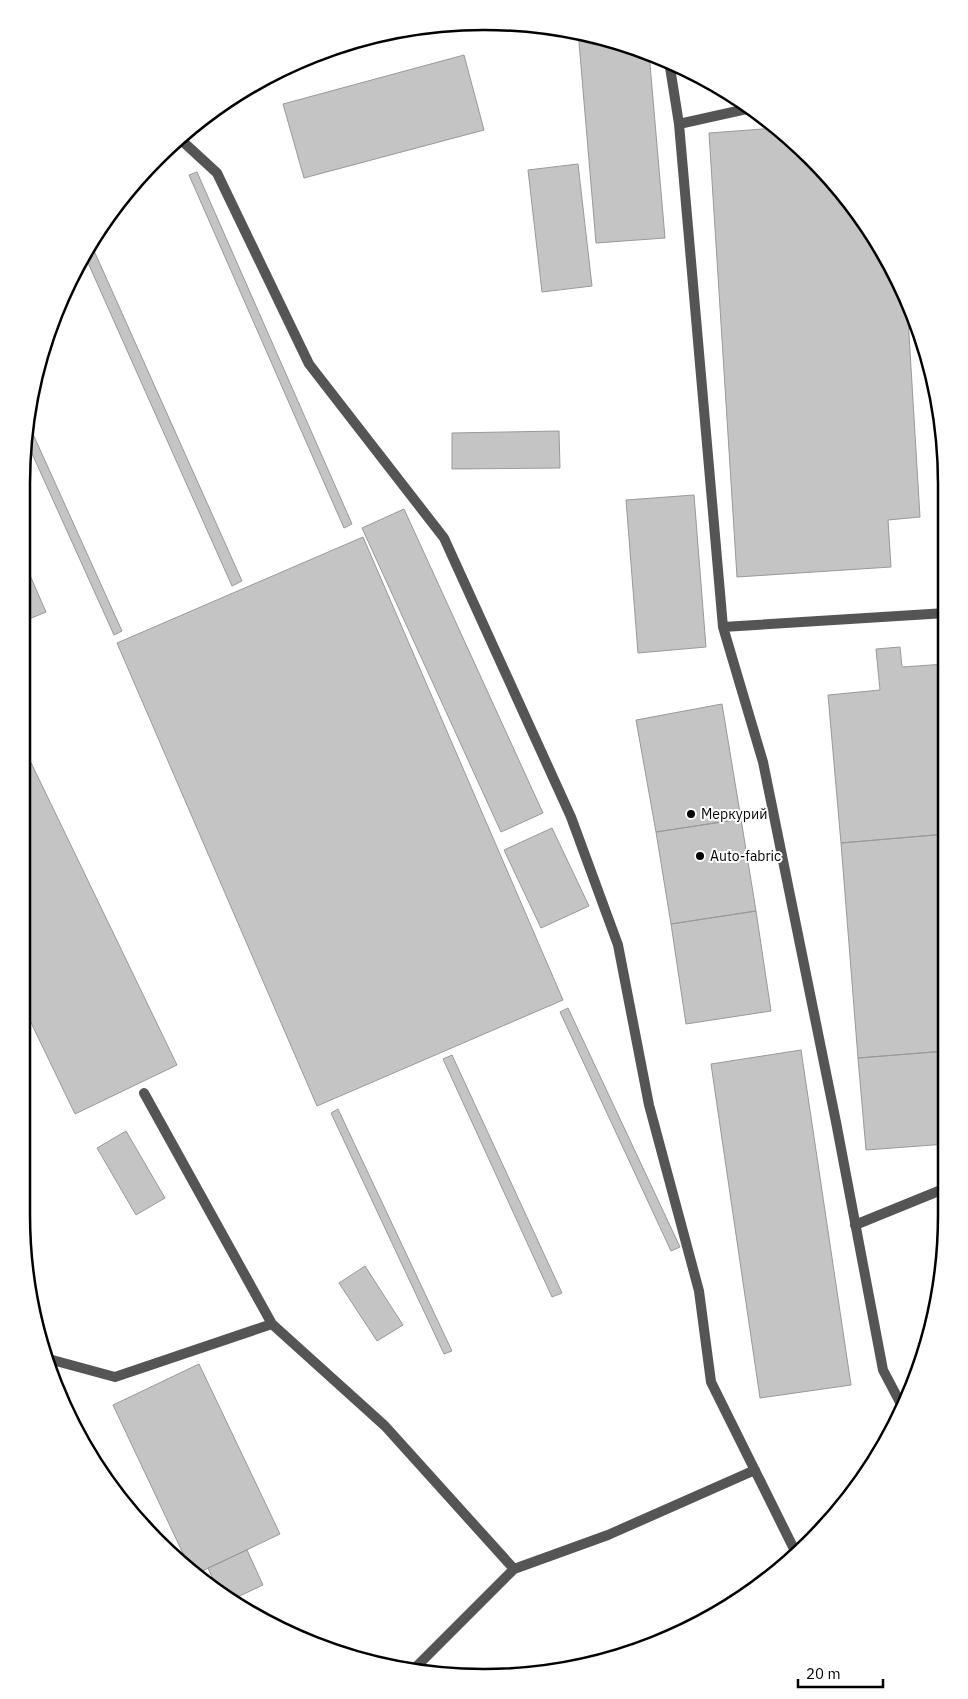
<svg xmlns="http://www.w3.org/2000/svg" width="968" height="1699" font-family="'IBM Plex Sans',sans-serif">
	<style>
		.building { fill: #c4c4c4; stroke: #999 }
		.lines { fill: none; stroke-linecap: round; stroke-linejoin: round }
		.service { stroke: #555; stroke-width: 10 }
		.poi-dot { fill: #000; stroke: #fff; stroke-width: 2 }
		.labels { text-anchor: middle; stroke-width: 4; stroke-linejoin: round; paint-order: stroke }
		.poi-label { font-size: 14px; fill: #000; stroke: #fff; text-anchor: start }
		.rim { fill: none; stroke: #000; stroke-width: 2.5 }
	</style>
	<rect width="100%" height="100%" fill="#fff"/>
	<path class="building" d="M 578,31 L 649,53 L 665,238 L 596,243 Z
		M 464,55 L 484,130 L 304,178 L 283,104 Z
		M 776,128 L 811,157 L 885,252 L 907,301 L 920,517 L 888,520 L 891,567 L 737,577 L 709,133 Z
		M 578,164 L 592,286 L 542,292 L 528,170 Z
		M 197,172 L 352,524 L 344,528 L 189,175 Z
		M 91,244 L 242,581 L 232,586 L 85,256 Z
		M 28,423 L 122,631 L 114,635 L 25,438 Z
		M 559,431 L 560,468 L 452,469 L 452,433 Z
		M 694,495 L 706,647 L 638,653 L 626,500 Z
		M 404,509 L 543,813 L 501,832 L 362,528 Z
		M 363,537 L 563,1000 L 317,1106 L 117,643 Z
		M 22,557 L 46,612 L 22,622 Z
		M 900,647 L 902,667 L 946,664 L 946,834 L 841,843 L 828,695 L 880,690 L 876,649 Z
		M 722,704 L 741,819 L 656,832 L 636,720 Z
		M 22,744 L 177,1065 L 75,1114 L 22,1004 Z
		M 741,819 L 756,911 L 671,924 L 656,832 Z
		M 552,828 L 589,906 L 541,928 L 504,850 Z
		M 946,834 L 946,1051 L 858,1058 L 841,843 Z
		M 756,911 L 771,1011 L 686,1024 L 671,924 Z
		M 568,1008 L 680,1247 L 671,1251 L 560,1012 Z
		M 801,1050 L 851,1385 L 760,1398 L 711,1064 Z
		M 946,1051 L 946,1144 L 866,1150 L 858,1058 Z
		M 452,1055 L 562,1293 L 552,1297 L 443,1059 Z
		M 338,1109 L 452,1351 L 444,1354 L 331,1113 Z
		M 126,1131 L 165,1198 L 136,1215 L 97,1148 Z
		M 365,1266 L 403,1325 L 377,1341 L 339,1283 Z
		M 199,1364 L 280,1534 L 198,1573 L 188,1564 L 113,1405 Z
		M 247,1550 L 263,1585 L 229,1601 L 220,1594 L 208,1568 Z"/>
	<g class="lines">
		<path class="service" d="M 669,61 L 679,124 L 723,627 L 946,613
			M 679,124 L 751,108
			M 179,138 L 217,173 L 309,364 L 444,538 L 571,817 L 618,945 L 649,1105 L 699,1291 L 711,1382 L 795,1551
			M 723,627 L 763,762 L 836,1122 L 883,1370 L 902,1406
			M 144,1093 L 272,1324
			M 855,1225 L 946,1188
			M 45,1358 L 115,1377 L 272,1324 L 385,1426 L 514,1569
			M 416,1667 L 514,1569 L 608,1535 L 755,1470"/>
	</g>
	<g class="poi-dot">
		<circle cx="691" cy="814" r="5"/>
		<circle cx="700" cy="856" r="5"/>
	</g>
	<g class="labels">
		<g class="poi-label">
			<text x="701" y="819">Меркурий</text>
			<text x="710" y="861">Auto-fabric</text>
		</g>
	</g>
	<path d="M0 0H968V1699H0ZM484 30H484A454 454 0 0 1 938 484V1215A454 454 0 0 1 484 1669H484A454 454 0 0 1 30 1215V484A454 454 0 0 1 484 30Z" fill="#fff" fill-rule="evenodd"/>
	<path class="rim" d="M484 30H484A454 454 0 0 1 938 484V1215A454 454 0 0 1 484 1669H484A454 454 0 0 1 30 1215V484A454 454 0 0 1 484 30Z"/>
	<path d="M798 1679v8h85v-8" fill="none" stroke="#000000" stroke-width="2.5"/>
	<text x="806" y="1679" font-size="15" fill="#000000" stroke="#ffffff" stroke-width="4" paint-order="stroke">20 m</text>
</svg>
